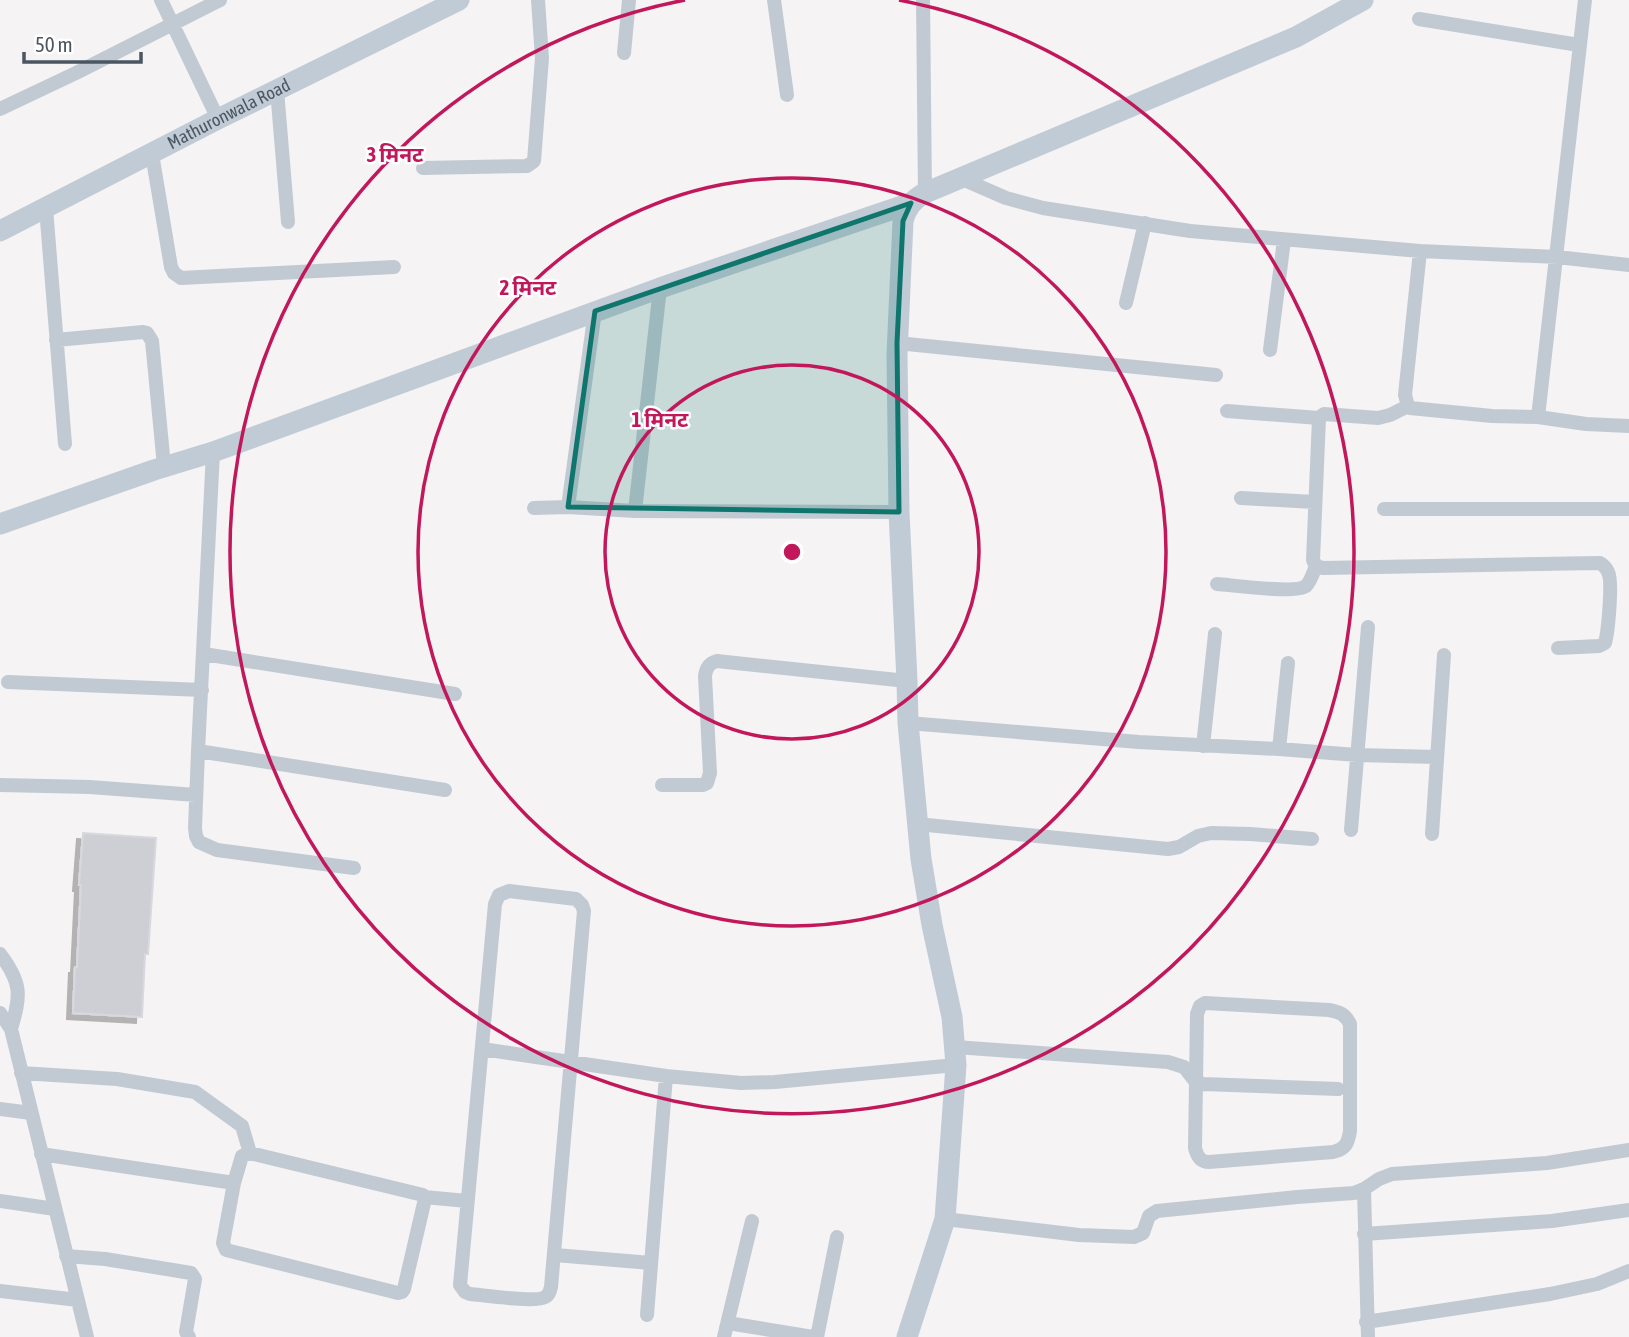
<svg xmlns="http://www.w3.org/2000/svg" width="1629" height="1337" font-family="'Asap Condensed','Noto Sans Devanagari',sans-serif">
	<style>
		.building { fill: #cdcfd5; stroke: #d7d9de; stroke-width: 2; filter: url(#shadow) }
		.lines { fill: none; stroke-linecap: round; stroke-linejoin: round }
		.street { stroke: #c1cad2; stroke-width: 14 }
		.secondary { stroke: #c1cbd6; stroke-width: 21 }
		.marked { fill: #0f766e; fill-opacity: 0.2; stroke: #0f766e; stroke-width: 5; stroke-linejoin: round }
		.ring { fill: none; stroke: #c2185b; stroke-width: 3.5 }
		.labels { text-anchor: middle; stroke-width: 5; stroke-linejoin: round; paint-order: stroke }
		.street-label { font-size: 18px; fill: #4a5661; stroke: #fff }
		.centre { fill: #c2185b; stroke: #fff; stroke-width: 3.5 }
		.ring-label { font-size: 21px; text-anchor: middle; font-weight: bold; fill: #c2185b; stroke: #fff; stroke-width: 5; stroke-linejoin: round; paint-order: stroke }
	</style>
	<defs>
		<filter id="shadow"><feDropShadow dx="-6" dy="6" stdDeviation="0" flood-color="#0004"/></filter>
	</defs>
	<rect width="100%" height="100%" fill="#f5f3f3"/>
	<path class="building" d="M 83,833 L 156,838 L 148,954 L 145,954 L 142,1017 L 73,1013 L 75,967 L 77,967 L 81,885 L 79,885 Z"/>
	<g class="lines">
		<path class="street" d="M 161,0 L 218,119
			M 774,0 L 787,95
			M 923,0 L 925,193
			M 1419,19 L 1579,45
			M 624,53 L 629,0
			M 277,90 L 288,222
			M 0,109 L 76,73 L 220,0
			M 152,154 L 171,267 L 174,273 L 181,278 L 394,267
			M 423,168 L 527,166 L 534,161 L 542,58 L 538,0
			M 960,178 L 1006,198 L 1043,208 L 1190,231 L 1420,251 L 1557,257 L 1629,265
			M 46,208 L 65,444
			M 1420,251 L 1405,395 L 1408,406 L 1410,408 L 1492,416 L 1538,417 L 1586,424 L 1629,426
			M 660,288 L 635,511 L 899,512
			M 1126,303 L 1145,223
			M 56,340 L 143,332 L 147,333 L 152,341 L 164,466
			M 897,343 L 1216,375
			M 1270,350 L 1284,240
			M 1408,406 L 1390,415 L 1378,418 L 1324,414 L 1319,418 L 1313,560 L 1316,566 L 1323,568 L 1600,563 C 1604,566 1606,567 1608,572 C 1613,581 1608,632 1605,643 L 1599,646 L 1558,648
			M 1227,411 L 1319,418
			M 1538,417 L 1585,0
			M 213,452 L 198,751 L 445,790
			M 1241,498 L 1314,502
			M 568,507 L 595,311
			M 534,508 L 568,507 L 635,511
			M 1384,509 L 1629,509
			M 1217,584 C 1232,585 1296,594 1306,586 C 1311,581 1313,573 1316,566
			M 204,654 L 455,694
			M 8,682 L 202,690
			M 908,723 L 1139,742 L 1279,749 L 1357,755 L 1437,757
			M 1203,746 L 1215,634
			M 1279,749 L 1288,663
			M 198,751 L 195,828 L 196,836 L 199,842 L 217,850 L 354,868
			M 0,785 L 90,787 L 196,795
			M 662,785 L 703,785 L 707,783 L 710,773 L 705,676 C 706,668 709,663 717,661 L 907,681
			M 917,824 L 1168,849 L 1179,847 L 1198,836 L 1211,833 L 1250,834 L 1312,839
			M 1351,830 L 1368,627
			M 1432,834 L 1444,655
			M 509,891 L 576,899 L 582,905 L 584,911 L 551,1287 C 550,1291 549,1295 545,1297 C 536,1303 483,1295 470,1294 L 465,1292 L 460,1285 L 495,904 L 499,895 Z
			M 0,954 C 22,983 21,995 11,1029
			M 1205,1003 L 1329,1010 C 1340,1012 1345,1014 1350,1024 L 1350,1131 C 1348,1143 1346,1149 1333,1152 L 1209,1162 C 1200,1162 1197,1156 1195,1148 L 1197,1014 L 1200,1006 Z
			M 0,1013 L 11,1029 L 87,1337
			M 955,1047 L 1168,1062 L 1184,1067 L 1195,1081 L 1203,1084 L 1338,1089
			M 482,1049 L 666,1076 L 741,1083 L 775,1082 L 956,1065
			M 21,1073 L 117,1079 L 195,1092 L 242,1126 L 250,1153
			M 0,1109 L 31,1113
			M 250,1153 L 423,1195 L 425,1199 L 424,1203 L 404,1289 L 402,1292 L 398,1293 L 226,1250 L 223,1243 L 234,1183 L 242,1156 Z
			M 41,1154 L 234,1183
			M 1364,1189 L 1368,1337
			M 424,1197 L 467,1201
			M 0,1201 L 55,1209
			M 945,1219 L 1079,1235 L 1134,1237 L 1143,1233 L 1149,1216 L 1157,1211 L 1297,1197 L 1354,1193 L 1364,1189 L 1379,1179 L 1392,1174 L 1547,1163 L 1629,1150
			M 1364,1234 L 1552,1221 L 1629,1210
			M 555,1255 L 651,1263
			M 66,1256 L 105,1259 L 191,1273 L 195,1279 L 186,1332 L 189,1337
			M 0,1291 L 78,1300
			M 647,1315 L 666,1076
			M 1366,1322 L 1550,1294 L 1597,1284 L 1629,1271
			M 728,1323 L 813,1337
			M 724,1337 L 752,1221
			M 817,1337 L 837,1237"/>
		<g class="secondary">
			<path id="s1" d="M 0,231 L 218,119 L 459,0"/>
			<path d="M 0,524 L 154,470 L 213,452 L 660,288 L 911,203"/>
			<path d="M 907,1337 L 945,1219 L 956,1065 L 952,1017 L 932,925 L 921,859 L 908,723 L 907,681 L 899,512 L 897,354 L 903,221 C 906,208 913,199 925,193 L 1296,37 L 1363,0"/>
		</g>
	</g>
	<path class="marked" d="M 911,203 L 903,221 L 897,343 L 899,512 L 568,507 L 595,311 Z"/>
	<g class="ring">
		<circle cx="792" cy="552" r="187"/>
		<circle cx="792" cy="552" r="374"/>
		<path d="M899 0A562 562 0 1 1 685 0"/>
	</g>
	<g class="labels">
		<g class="street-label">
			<text dy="6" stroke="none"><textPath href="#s1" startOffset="257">Mathuronwala Road</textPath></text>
		</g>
	</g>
	<circle cx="792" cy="552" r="10" class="centre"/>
	<g class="ring-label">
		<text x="395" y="162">3 मिनट</text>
		<text x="528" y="295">2 मिनट</text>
		<text x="660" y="427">1 मिनट</text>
	</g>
	<path d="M24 52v10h117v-10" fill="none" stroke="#4a5661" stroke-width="3.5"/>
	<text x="35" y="52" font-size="21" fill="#4a5661" stroke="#ffffff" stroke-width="5" paint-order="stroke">50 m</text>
</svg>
